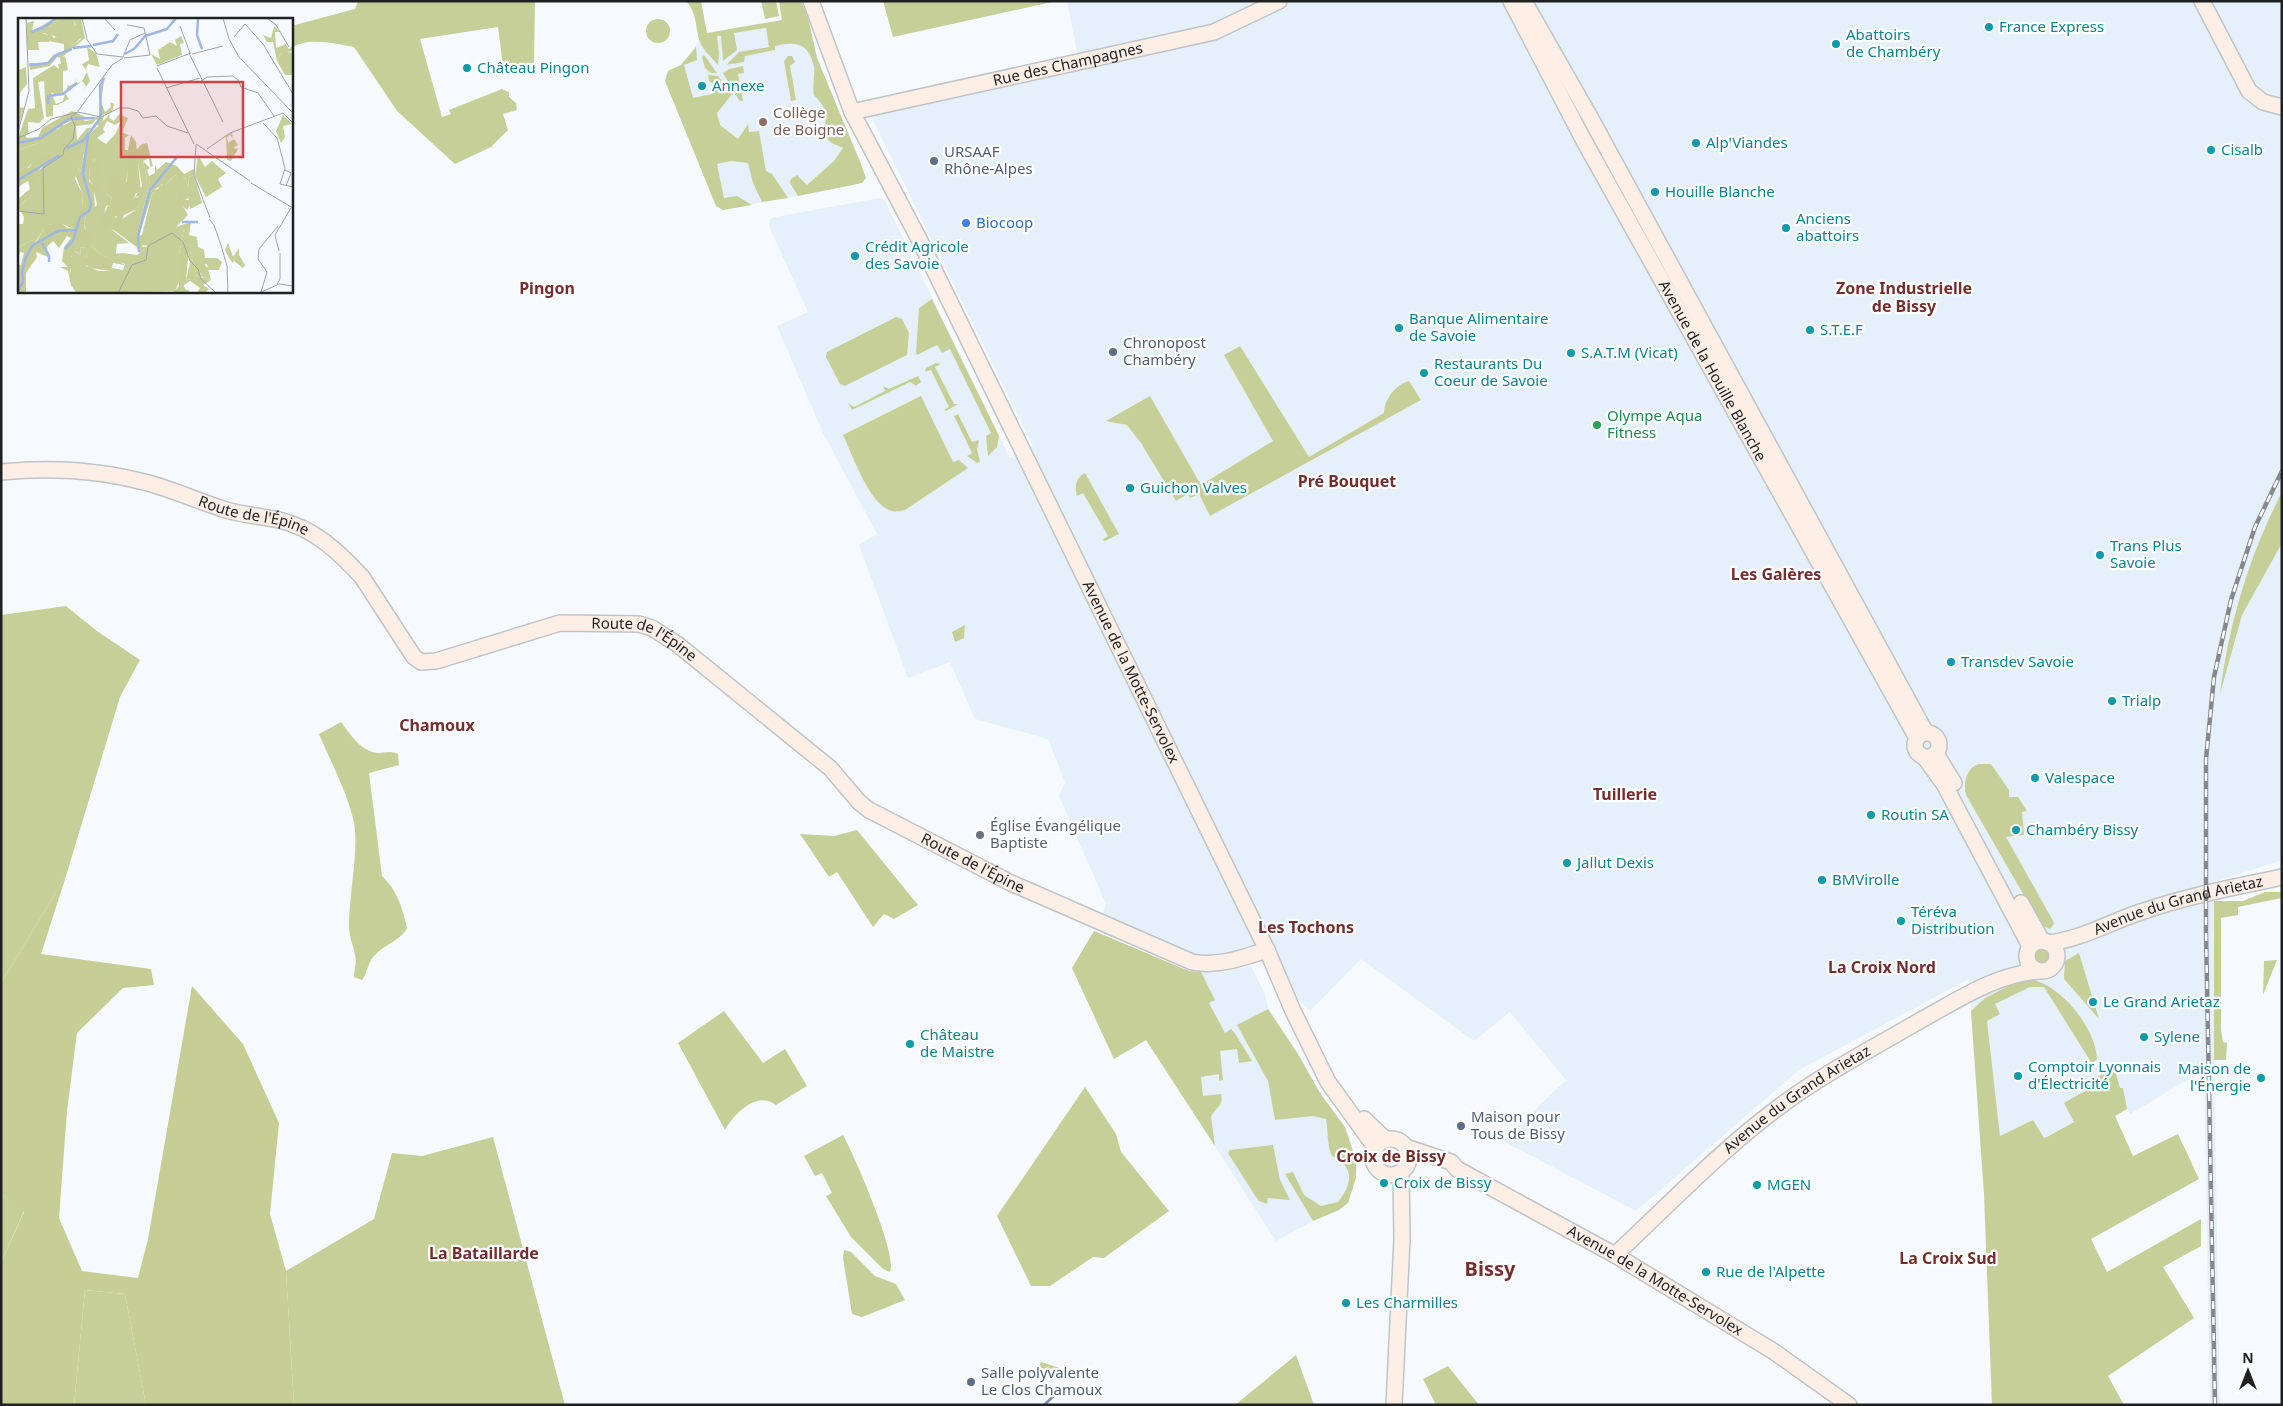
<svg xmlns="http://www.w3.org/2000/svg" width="2283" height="1406" font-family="'Noto Sans',sans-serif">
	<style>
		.built { fill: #e5f0fa }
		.green { fill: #c7cf98 }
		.forest { fill: #c6ce96 }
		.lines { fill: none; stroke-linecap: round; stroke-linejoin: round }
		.stream { stroke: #798aad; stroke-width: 2.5 }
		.secondary-casing { stroke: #bfc4c8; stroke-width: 18 }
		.secondary { stroke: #fdeee6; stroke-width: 15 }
		.rail-casing { stroke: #86888b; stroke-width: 4.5 }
		.rail { stroke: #fff; stroke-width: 2.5; stroke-dasharray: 8; stroke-linecap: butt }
		.culture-dot { fill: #0f9aa8; stroke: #fff; stroke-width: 2 }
		.education-dot { fill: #8d6e63; stroke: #fff; stroke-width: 2 }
		.service-dot { fill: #5c6f8a; stroke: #fff; stroke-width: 2 }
		.shop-dot { fill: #3f7fe0; stroke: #fff; stroke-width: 2 }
		.leisure-dot { fill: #2e9e5b; stroke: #fff; stroke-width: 2 }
		.worship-dot { fill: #6b7280; stroke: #fff; stroke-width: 2 }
		.labels { text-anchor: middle; stroke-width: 4.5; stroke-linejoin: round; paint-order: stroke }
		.culture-label { font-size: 15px; fill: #0d838f; stroke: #fff; text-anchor: start }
		.street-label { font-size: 15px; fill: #1f2022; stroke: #fff }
		.education-label { font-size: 15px; fill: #785e54; stroke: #fff; text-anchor: start }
		.service-label { font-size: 15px; fill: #4e5e75; stroke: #fff; text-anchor: start }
		.shop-label { font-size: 15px; fill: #366cbe; stroke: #fff; text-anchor: start }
		.leisure-label { font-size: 15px; fill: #27864d; stroke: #fff; text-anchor: start }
		.worship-label { font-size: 15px; fill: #5b616d; stroke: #fff; text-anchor: start }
		.neighbourhood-label { font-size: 16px; font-weight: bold; fill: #752e2e; stroke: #fff }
		.district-label { font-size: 20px; font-weight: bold; fill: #752e2e; stroke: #fff }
		.inset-river { fill: none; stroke: #9fb7e8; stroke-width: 2.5 }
		.inset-road { fill: none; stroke: #a0a3a6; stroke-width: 1 }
		.view { fill: #d24246; fill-opacity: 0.15; stroke: #d24246; stroke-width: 2.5 }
		.inset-edge { fill: none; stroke: #1f2022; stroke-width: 2.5 }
	</style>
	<rect width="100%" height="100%" fill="#f6fafe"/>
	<path class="built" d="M 1067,1 L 2282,1 L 2282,860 L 2199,887 L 2200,900 L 2214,897 L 2214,1060 L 2220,1405 L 2210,1405 L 2204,1070 L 2130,1114 L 2127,1109 L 1984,1194 L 1969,979 L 1799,1070 L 1636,1211 L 1503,1141 L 1566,1080 L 1510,1012 L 1474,1041 L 1361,959 L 1310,1011 L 1246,948 L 1221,957 L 1200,957 L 1176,949 L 1102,917 L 1106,904 L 1059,796 L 1065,782 L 1048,739 L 975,719 L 950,662 L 908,678 L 859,545 L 877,534 L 823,433 L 777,326 L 808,312 L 769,226 L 770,219 L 775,217 L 880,198 L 885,201 L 1010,458 L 1033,446 L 870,114 L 1080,67 Z
		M 802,23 L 866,178 L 862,183 L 723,210 L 716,206 L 665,81 L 666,76 L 668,71 L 681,65 L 691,55 L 700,38 Z
		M 1094,931 L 1189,971 L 1224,972 L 1251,966 L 1265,994 L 1268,1009 L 1298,1054 L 1320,1093 L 1350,1137 L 1357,1170 L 1348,1203 L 1339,1210 L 1313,1221 L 1276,1241 L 1146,1040 L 1114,1059 L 1072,968 Z"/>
	<path class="green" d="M 358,1 L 535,1 L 534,66 L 503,66 L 498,27 L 420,39 L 442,117 L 451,114 L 449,110 L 502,89 L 509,92 L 509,97 L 516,103 L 517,110 L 503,114 L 508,130 L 491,147 L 455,164 L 397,111 L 354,47 C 338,44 305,36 291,49 L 291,26 L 355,9 Z
		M 686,1 L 701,1 L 707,33 L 782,20 L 779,1 L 801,1 L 808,17 L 817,58 L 861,164 L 866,178 L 862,183 L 798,196 L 790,183 L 791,179 L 797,175 L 807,185 L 834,161 L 843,148 C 838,145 830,144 827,138 C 818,124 837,118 814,95 C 812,86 815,76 814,67 C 809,43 796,41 775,46 L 775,50 L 745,56 L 744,62 L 726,65 L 739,52 L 769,47 L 766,28 L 734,33 L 737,50 L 723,61 L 721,36 L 717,36 L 719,53 L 718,65 C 713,59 703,50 700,42 C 695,28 698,14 686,1 Z
		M 761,1 L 776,1 L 779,16 L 765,19 Z
		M 883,1 L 1057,1 L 893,37 Z
		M646 31a12 12 0 1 1 24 0a12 12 0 1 1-24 0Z
		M 696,47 L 697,60 L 684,65 L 693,98 L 712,94 L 711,88 L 714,85 L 709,81 L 708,75 L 718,76 L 728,89 L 734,92 L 723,73 L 729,69 L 743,66 L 744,73 L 738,74 L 743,101 L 740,101 L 734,92 L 717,113 L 720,125 L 738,139 L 748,124 L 749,132 L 759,131 L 766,171 L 772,174 L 788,198 L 762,202 L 753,183 L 748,163 L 731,161 L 717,164 L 724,198 L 737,196 L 752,205 L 723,210 L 716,206 L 665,81 L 668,71 L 681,65 Z
		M 704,55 L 717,73 L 711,73 L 705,68 L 702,57 Z
		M 788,56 L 792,56 L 795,62 L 790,66 L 796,100 L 791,101 L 784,61 Z
		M 932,299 L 999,436 L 997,447 L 988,456 L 986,436 L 991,433 L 950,349 L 942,353 L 937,345 L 917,355 L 916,353 L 919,308 Z
		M 896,317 L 902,319 L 909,333 L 907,355 L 845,386 L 840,384 L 826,357 L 827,352 Z
		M 1240,346 L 1309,457 L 1384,413 C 1384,400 1396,384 1409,381 L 1421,400 L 1210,516 L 1199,494 L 1190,498 L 1188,494 L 1176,501 L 1141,443 L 1127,425 L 1106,421 L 1150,396 L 1201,485 L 1273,441 L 1224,355 Z
		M 936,363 L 941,364 L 935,367 L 954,404 L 958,404 L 946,411 L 944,410 L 949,407 L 931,370 L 925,372 L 926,368 Z
		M 918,376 L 921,382 L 916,386 L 910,382 L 852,410 L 848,403 L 854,407 L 885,391 L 883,386 L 889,389 Z
		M 921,396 L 953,462 L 959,460 L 968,468 L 905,510 C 899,511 893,513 887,509 C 867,498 853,456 843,435 Z
		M 958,414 L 972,442 L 979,440 L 977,449 L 980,462 L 977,463 L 967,456 L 972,453 L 954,416 Z
		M 1085,473 L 1119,534 L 1105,541 L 1102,540 L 1108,536 L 1083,493 L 1077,496 C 1074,487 1076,477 1085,473 Z
		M 2282,492 L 2282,543 L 2242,615 L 2220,694 C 2229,623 2249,556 2282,492 Z
		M 66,606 L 97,631 L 140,660 L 120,697 L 66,876 L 1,983 L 1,615 Z
		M 965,625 L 964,638 L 955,642 L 952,632 Z
		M 341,722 C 351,735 360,751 378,753 C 385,753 393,751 398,754 L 399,765 L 369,773 L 382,876 C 396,888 403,909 407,928 C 401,940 386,944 377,953 C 367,961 368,973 362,980 L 354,977 C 354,970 357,962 355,955 C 353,944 349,937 349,925 C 349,895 359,849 354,823 C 348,793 331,763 319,734 Z
		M 1978,764 L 1991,764 L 2009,790 L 2009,797 L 2018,797 L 2027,811 L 2022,812 L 2024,835 L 2006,837 L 2052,919 L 2054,924 L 2050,929 L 2041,925 L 1966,795 C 1963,783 1966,769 1978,764 Z
		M 857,830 L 918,905 L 894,919 L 884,914 L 873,927 L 837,872 L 829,877 L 800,834 L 834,836 Z
		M 2265,892 L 2282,892 L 2282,898 L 2238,907 L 2238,915 L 2221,918 L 2221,1030 L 2223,1042 L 2227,1043 L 2226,1060 L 2214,1060 L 2214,901 L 2243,901 Z
		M 1094,931 L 1189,971 L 1201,972 L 1215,1000 L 1209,1003 L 1225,1033 L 1231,1029 L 1234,1032 L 1252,1061 L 1239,1063 L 1237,1049 L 1220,1051 L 1223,1080 L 1219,1081 L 1219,1074 L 1201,1077 L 1203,1096 L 1221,1094 C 1224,1107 1215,1107 1211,1117 L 1215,1146 L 1146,1040 L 1114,1059 L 1072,968 Z
		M2035 956a7 7 0 1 1 14 0a7 7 0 1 1-14 0Z
		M 2079,953 L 2099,1019 L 2064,979 L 2065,961 Z
		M 2277,960 L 2263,995 L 2264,961 Z
		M 2022,979 C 2056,977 2096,1027 2097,1059 L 2093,1063 L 2091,1062 L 2044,987 L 2030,987 L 1995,1004 L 2000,1014 L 1987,1021 L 2000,1136 L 2033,1120 L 2044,1138 L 2047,1137 L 2074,1122 L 2064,1103 L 2090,1088 L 2091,1079 L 2115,1070 L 2120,1088 L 2123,1088 L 2127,1109 L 2115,1116 L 2133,1156 L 2178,1134 L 2199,1179 L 2091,1239 L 2107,1272 L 2201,1219 L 2201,1246 L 2163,1267 L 2194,1318 L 2108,1376 L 2124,1405 L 1992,1405 L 1984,1194 L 1971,1011 L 1985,998 Z
		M 1268,1009 L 1298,1054 L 1320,1093 L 1345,1127 L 1356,1161 L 1356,1178 L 1348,1203 L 1339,1210 L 1313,1221 L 1285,1174 L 1293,1172 L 1304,1195 L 1321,1206 L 1338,1202 C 1348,1190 1356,1172 1340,1161 C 1336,1158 1333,1158 1331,1154 C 1327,1144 1328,1129 1326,1119 L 1313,1116 L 1275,1120 L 1268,1081 L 1237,1025 Z
		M 724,1011 L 763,1063 L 785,1049 L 807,1086 L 776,1105 C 758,1090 734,1113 725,1130 L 678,1043 Z
		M 1085,1087 L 1116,1134 L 1121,1152 L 1169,1211 L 1104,1258 L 1093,1257 L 1050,1286 L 1031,1286 L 997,1216 Z
		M 843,1135 C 854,1155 898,1255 890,1272 L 883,1269 L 851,1237 L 826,1196 L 832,1193 L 822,1173 L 815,1176 L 804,1156 Z
		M 493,1137 L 565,1405 L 294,1405 L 286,1271 L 374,1219 L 392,1153 L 422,1156 Z
		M 1273,1145 L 1280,1180 L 1290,1200 L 1268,1198 L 1267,1204 L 1259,1201 L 1254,1194 L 1228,1153 L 1230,1150 Z
		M 1,1193 L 24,1211 L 1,1263 Z
		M 844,1250 L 851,1252 L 875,1276 L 896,1284 L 905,1300 L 862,1317 L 852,1314 L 843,1258 Z
		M 85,1290 L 125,1294 L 146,1405 L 74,1405 Z
		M 1296,1355 L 1314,1405 L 1235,1405 Z
		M 1041,1362 L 1060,1368 L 1063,1372 C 1057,1377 1045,1371 1039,1366 Z
		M 1448,1366 L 1479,1405 L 1436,1405 L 1423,1379 Z"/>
	<path class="forest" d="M 66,876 L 41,954 L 151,969 L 154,985 L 123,988 L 77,1033 L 67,1111 L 59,1218 L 82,1271 L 138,1278 L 148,1239 L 192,986 L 243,1044 L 279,1123 L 270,1214 L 286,1271 L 294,1405 L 146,1405 L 125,1294 L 85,1290 L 74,1405 L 1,1405 L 1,1263 L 24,1212 L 1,1193 L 1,983 Z"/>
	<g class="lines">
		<path class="stream" d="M 1044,1405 L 1058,1392"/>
		<g class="secondary-casing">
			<g id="secondary">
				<path id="s1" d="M 811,1 L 852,112 L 920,241 L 1267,950 L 1293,1011 L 1328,1082 L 1375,1147"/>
				<path id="s2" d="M 1511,1 L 1583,139 L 1917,738"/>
				<path d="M 1524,1 L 1590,117 L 1926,733"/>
				<path d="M 2202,1 L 2249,91 L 2263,102 L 2282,107"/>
				<path id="s3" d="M 852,112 L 1214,32 L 1279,1"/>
				<path id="s4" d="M 1,472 C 50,467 101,470 148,483 C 174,490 198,501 223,509 C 241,515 261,516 279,520 C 314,528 339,552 362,577 L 414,657 L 421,662 L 436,661 L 560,623 L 639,624 L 652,628 L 677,644 L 830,768 L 859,802 L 869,810 L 1011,883 L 1192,962 C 1218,967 1242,958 1267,950"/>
				<circle cx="1927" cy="745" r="12"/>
				<path d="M 1936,754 L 1954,783"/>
				<path d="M 1925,758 L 1944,784 L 2030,946"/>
				<path d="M 2021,903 L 2042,941"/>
				<circle cx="2042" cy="956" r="15"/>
				<path id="s5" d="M 2048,943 C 2084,939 2113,920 2147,910 C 2191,895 2237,887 2282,877"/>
				<path d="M 1364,1119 L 1386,1140"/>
				<circle cx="1391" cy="1157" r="18"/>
				<path id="s6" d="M 1406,1147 L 1451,1162 L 1457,1169 L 1615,1255 L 1773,1351 L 1849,1405"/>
				<path id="s7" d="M 1615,1255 C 1675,1199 1734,1136 1803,1090 C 1841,1064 1882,1043 1921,1020 C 1958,1000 1996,974 2039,971"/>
				<path d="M 1394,1405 L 1402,1239 L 1401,1172"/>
			</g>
		</g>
		<use href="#secondary" class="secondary"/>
		<g class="rail-casing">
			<path id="rail" d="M 2215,1405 L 2206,932 L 2206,759 L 2214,677 L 2231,600 L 2255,527 L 2282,471"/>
		</g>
		<use href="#rail" class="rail"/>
	</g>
	<g class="culture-dot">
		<circle cx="1989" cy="27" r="5"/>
		<circle cx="1836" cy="44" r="5"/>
		<circle cx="467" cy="68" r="5"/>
		<circle cx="702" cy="86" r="5"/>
		<circle cx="1696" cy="143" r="5"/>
		<circle cx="2211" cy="150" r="5"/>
		<circle cx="1655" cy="192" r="5"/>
		<circle cx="1786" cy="228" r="5"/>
		<circle cx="855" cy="256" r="5"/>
		<circle cx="1399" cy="328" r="5"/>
		<circle cx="1810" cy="330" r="5"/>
		<circle cx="1571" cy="353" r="5"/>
		<circle cx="1424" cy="373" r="5"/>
		<circle cx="1130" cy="488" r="5"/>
		<circle cx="2100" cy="555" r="5"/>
		<circle cx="1951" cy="662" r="5"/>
		<circle cx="2112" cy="701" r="5"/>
		<circle cx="2035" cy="778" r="5"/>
		<circle cx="1871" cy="815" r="5"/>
		<circle cx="2016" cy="830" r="5"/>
		<circle cx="1567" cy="863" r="5"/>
		<circle cx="1822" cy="880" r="5"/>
		<circle cx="1901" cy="921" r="5"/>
		<circle cx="2093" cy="1002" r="5"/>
		<circle cx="2144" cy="1037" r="5"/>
		<circle cx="910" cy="1044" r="5"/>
		<circle cx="2018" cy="1076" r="5"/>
		<circle cx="2261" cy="1078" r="5"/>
		<circle cx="1384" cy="1183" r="5"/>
		<circle cx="1757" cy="1185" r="5"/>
		<circle cx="1706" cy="1272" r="5"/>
		<circle cx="1346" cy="1303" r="5"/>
	</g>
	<circle class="education-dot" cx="763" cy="122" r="5"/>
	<g class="service-dot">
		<circle cx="934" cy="161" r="5"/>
		<circle cx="1113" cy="352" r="5"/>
		<circle cx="1461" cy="1126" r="5"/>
		<circle cx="971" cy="1382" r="5"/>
	</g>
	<circle class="shop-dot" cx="966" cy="223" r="5"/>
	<circle class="leisure-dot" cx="1597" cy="425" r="5"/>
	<circle class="worship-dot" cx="980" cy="835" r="5"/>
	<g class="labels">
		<g class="culture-label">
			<text x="1999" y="32">France Express</text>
			<text x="1846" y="40">Abattoirs<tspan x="1846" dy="17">de Chambéry</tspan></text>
			<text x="477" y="73">Château Pingon</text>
			<text x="712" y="91">Annexe</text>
			<text x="1706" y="148">Alp'Viandes</text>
			<text x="2221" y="155">Cisalb</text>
			<text x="1665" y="197">Houille Blanche</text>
			<text x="1796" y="224">Anciens<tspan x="1796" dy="17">abattoirs</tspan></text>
			<text x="865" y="252">Crédit Agricole<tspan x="865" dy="17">des Savoie</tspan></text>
			<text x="1409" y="324">Banque Alimentaire<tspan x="1409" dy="17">de Savoie</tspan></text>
			<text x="1820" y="335">S.T.E.F</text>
			<text x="1581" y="358">S.A.T.M (Vicat)</text>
			<text x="1434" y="369">Restaurants Du<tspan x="1434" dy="17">Coeur de Savoie</tspan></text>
			<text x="1140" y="493">Guichon Valves</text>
			<text x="2110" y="551">Trans Plus<tspan x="2110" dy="17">Savoie</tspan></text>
			<text x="1961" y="667">Transdev Savoie</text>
			<text x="2122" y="706">Trialp</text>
			<text x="2045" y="783">Valespace</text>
			<text x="1881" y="820">Routin SA</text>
			<text x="2026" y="835">Chambéry Bissy</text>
			<text x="1577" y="868">Jallut Dexis</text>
			<text x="1832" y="885">BMVirolle</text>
			<text x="1911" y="917">Téréva<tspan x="1911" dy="17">Distribution</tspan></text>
			<text x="2103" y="1007">Le Grand Arietaz</text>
			<text x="920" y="1040">Château<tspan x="920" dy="17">de Maistre</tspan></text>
			<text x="2154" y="1042">Sylene</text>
			<text x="2028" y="1072">Comptoir Lyonnais<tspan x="2028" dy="17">d'Électricité</tspan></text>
			<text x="2251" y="1074" text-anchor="end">Maison de<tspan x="2251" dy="17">l'Énergie</tspan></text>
			<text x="1394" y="1188">Croix de Bissy</text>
			<text x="1767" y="1190">MGEN</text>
			<text x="1716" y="1277">Rue de l'Alpette</text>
			<text x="1356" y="1308">Les Charmilles</text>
		</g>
		<g class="street-label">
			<text dy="5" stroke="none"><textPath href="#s3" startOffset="221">Rue des Champagnes</textPath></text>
			<text dy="5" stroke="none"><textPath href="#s2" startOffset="421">Avenue de la Houille Blanche</textPath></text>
			<text dy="5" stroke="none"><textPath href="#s4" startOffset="259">Route de l'Épine</textPath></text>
			<text dy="5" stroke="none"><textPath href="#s4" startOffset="724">Route de l'Épine</textPath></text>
			<text dy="5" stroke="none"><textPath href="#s1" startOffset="744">Avenue de la Motte-Servolex</textPath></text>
			<text dy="5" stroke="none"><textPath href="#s4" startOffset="1129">Route de l'Épine</textPath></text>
			<text dy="5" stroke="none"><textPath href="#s5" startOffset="136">Avenue du Grand Arietaz</textPath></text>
			<text dy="5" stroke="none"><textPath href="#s7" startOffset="240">Avenue du Grand Arietaz</textPath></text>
			<text dy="5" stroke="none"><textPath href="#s6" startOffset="284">Avenue de la Motte-Servolex</textPath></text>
		</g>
		<g class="education-label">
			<text x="773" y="118">Collège<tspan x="773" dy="17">de Boigne</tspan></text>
		</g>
		<g class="service-label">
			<text x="944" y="157">URSAAF<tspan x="944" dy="17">Rhône-Alpes</tspan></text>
			<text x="1123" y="348">Chronopost<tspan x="1123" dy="17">Chambéry</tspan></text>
			<text x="1471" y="1122">Maison pour<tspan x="1471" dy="17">Tous de Bissy</tspan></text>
			<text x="981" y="1378">Salle polyvalente<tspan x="981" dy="17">Le Clos Chamoux</tspan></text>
		</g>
		<g class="shop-label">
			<text x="976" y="228">Biocoop</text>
		</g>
		<g class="leisure-label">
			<text x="1607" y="421">Olympe Aqua<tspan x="1607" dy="17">Fitness</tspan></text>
		</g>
		<g class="worship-label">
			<text x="990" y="831">Église Évangélique<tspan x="990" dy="17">Baptiste</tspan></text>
		</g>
		<g class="neighbourhood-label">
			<text x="547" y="294">Pingon</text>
			<text x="1904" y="294">Zone Industrielle<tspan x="1904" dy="18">de Bissy</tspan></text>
			<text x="1347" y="487">Pré Bouquet</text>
			<text x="1776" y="580">Les Galères</text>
			<text x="437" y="731">Chamoux</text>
			<text x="1625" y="800">Tuillerie</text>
			<text x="1306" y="933">Les Tochons</text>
			<text x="1882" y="973">La Croix Nord</text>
			<text x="1391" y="1162">Croix de Bissy</text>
			<text x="484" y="1259">La Bataillarde</text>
			<text x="1948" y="1264">La Croix Sud</text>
		</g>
		<g class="district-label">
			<text x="1490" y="1276">Bissy</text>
		</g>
	</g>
	<g transform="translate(18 18)">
		<rect width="275" height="275" fill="#f6fafe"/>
		<path d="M 42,0 L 55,0 L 57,7 L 61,8 L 63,20 L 55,27 L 32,16 L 32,9 ZM 256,8 L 262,14 L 257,14 L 258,30 L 268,26 L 271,31 L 274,28 L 275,33 L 263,35 L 259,43 L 255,24 L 249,24 L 245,17 L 253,20 ZM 22,15 L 31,17 L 31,24 L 20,24 L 21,32 L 10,32 L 9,23 ZM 163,18 L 166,25 L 162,26 L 164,37 L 139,47 L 133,36 L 142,41 L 140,32 L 152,24 L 159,28 L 157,22 ZM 69,29 L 78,35 L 82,49 L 70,46 L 68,51 L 72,63 L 66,72 L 68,68 L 64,63 L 48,74 L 50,66 L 51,68 L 58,65 L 57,60 L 59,65 L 64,63 L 69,54 L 64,46 L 71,42 ZM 47,38 L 50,52 L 45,53 L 45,75 L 38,77 L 33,74 L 38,86 L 45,83 L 47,75 L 51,81 L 40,87 L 35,87 L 35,98 L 28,99 L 26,63 L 20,64 L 26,100 L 21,105 L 10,104 L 10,116 L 0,120 L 10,91 L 17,90 L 15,60 L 36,47 L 41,51 L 40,46 L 43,46 L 42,40 ZM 8,49 L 9,66 L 2,75 L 2,89 L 6,90 L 0,110 L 0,52 ZM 92,96 L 91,100 L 96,103 L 101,96 L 110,100 L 103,117 L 102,134 L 110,133 L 111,142 L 108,167 L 93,158 L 88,176 L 94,180 L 92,187 L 88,188 L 83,209 L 96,199 L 104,201 L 119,191 L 120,178 L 116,181 L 124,168 L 118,132 L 124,126 L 129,125 L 135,148 L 132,149 L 131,140 L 125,143 L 129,161 L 132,163 L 118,221 L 93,211 L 111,225 L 99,226 L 97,241 L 105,235 L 119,237 L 131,228 L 123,227 L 120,218 L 124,217 L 135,172 L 140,171 L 142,164 L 150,179 L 146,168 L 157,157 L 162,161 L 167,159 L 170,169 L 171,159 L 176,157 L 184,185 L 172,191 L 171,180 L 166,182 L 163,179 L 162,183 L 170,197 L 158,209 L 173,204 L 171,217 L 179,219 L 180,229 L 186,232 L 187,240 L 199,240 L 204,244 L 201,252 L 190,252 L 193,262 L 182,258 L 185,253 L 190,251 L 189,246 L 185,247 L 172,233 L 179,259 L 173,257 L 173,261 L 168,262 L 172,245 L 166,211 L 161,236 L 163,259 L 157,273 L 58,275 L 54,268 L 52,242 L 56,233 L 63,237 L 62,230 L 67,229 L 69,233 L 68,248 L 81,253 L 92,253 L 94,250 L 105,252 L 107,246 L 85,238 L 72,227 L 66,205 L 68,198 L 79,187 L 75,167 L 71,161 L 72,150 L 76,149 L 77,160 L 77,141 L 73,146 L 71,140 L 71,117 ZM 89,103 L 97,107 L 103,103 L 98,115 L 88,126 L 79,120 L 87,114 L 85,111 ZM 265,97 L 274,106 L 265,108 L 267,119 L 263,125 L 258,113 ZM 59,100 L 68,103 L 78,101 L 74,106 L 58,108 L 59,122 L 69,110 L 73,110 L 70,114 L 62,156 L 60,149 L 57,161 L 64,175 L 65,190 L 58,212 L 35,202 L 35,207 L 26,206 L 26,211 L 17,224 L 14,222 L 0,230 L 0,206 L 5,206 L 6,199 L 0,189 L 12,179 L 19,155 L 28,145 L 15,144 L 8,152 L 0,153 L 0,132 L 26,123 L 30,116 ZM 214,115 L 215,121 L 212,117 L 209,119 L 210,125 L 216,121 L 220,127 L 215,130 L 220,131 L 213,143 L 209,142 L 208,118 ZM 180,137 L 187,149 L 194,143 L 208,155 L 200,161 L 204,169 L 188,179 L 177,158 ZM 210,225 L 215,239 L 221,230 L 221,237 L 227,247 L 225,250 L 216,243 L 217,239 L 215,245 L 211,240 L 207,232 Z" fill="#c7cf98" fill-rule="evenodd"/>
		<path d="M 37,0 L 42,0 L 32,9 L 35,20 L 40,19 L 55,27 L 63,21 L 55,0 L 63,0 L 67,20 L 43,40 L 39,39 L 32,48 L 12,52 L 11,45 L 29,45 L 35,37 L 46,33 L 46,26 L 31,23 L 31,17 L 26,15 L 9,23 L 9,5 L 16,3 L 14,13 ZM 264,33 L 275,35 L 275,57 L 267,57 L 259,43 ZM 87,57 L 83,84 L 87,94 L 93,89 L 92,84 L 96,86 L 94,94 L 81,98 L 82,66 ZM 54,93 L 70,100 L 86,98 L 83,108 L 79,107 L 71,117 L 77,120 L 73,145 L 80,139 L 82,141 L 79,158 L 74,158 L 76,150 L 72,150 L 71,163 L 75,167 L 84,166 L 83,171 L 76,174 L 77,191 L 72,199 L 68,198 L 66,205 L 67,211 L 74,216 L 72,227 L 85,238 L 95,241 L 95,236 L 105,235 L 97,241 L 107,247 L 95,245 L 93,253 L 72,250 L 64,244 L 69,239 L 67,229 L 62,230 L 63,237 L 57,233 L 53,239 L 56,248 L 52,252 L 55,260 L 55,267 L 53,268 L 50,253 L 42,249 L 50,249 L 44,243 L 46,229 L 53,220 L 49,218 L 41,230 L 35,223 L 29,229 L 31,244 L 30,239 L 18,234 L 19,239 L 8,255 L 8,275 L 0,275 L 0,246 L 3,247 L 6,235 L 2,234 L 0,240 L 0,230 L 14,222 L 18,224 L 26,211 L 25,205 L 35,207 L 35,202 L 39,201 L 49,210 L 58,211 L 57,200 L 65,190 L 64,175 L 55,150 L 59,148 L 62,155 L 70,118 L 59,135 L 47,143 L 43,155 L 46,141 L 63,124 L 23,148 L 12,179 L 0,189 L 0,181 L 12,171 L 10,163 L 0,169 L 0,153 L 11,150 L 17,140 L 40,137 L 45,130 L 65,121 L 81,102 L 59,100 L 44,107 L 56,108 L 39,110 L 26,123 L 0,132 L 0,120 L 7,117 L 9,120 L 20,119 L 24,110 ZM 106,111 L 105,115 L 111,117 L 107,120 L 107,132 L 110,132 L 113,117 L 118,124 L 123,174 L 118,175 L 116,180 L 122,179 L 119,191 L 106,197 L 102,206 L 98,206 L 99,198 L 96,199 L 92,204 L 96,206 L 90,205 L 90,211 L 86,210 L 83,209 L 84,200 L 94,180 L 88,176 L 92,156 L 109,164 L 110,134 L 106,145 L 97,143 L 104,129 L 101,120 ZM 125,143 L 132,150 L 129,152 L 131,158 L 137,155 L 137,146 L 139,152 L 148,144 L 159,148 L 166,156 L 176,151 L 176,157 L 171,159 L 170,169 L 167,159 L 162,162 L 157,157 L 147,167 L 151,180 L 144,172 L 144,166 L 135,173 L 120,221 L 125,229 L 132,228 L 121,235 L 120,230 L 93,210 L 118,220 L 132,163 L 129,161 ZM 162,172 L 167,172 L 165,181 L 174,183 L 169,192 L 160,184 ZM 166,211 L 171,229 L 168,262 L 173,261 L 173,256 L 179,259 L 172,233 L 191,251 L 182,256 L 184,260 L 190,259 L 192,263 L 185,267 L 191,271 L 187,275 L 179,275 L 182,270 L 172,263 L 166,267 L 167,271 L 172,273 L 168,275 L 140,275 L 155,274 L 161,268 L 161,236 Z" fill="#c6ce96"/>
		<path class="inset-river" d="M 180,0 L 179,17 L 184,31M 13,14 L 25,10 L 38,0M 75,27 L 95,23 L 100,16M 55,30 L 73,28M 107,36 L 117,30 L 127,18 L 149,11 L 158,0M 12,47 L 30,45 L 40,36 L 54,31M 30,86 L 30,78 L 45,76 L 59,65M 83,99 L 82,68 L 86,60M 0,125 L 23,120 L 51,101 L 76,100M 49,130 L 66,122 L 83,99M 0,162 L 42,137M 164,204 L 180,204M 24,225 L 31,238 L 31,244M 47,231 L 55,223 L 62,199 L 71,193 L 73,185 L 65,156 L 70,117M 121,234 L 120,218 L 132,172 L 159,139M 0,273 L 5,264 L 4,253 L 8,239 L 14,228 L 40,213 L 57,212"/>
		<path class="inset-road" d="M 64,0 L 69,20M 86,0 L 97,12M 205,0 L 211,21 L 221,39 L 275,95M 249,0 L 258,7 L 271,29M 109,7 L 126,10 L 132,37M 162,8 L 172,35M 216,19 L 227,6 L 245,26 L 275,76M 68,20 L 79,36 L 105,39M 171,35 L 205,104M 174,36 L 205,28M 105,39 L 112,22 L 127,15M 106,40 L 132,37M 139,48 L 173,35M 139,50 L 176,126M 220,62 L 223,69 L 240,75 L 256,98M 183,63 L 189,59 L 215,58 L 220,62M 148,70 L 182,60M 60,93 L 94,47 L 105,40M 60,94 L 83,99 L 101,90 L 110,90 L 120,93 L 125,100 L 138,98 L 149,108 L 170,115M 245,105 L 259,120 L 265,142M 0,114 L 11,73 L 8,0M 212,115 L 265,95 L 275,105M 0,120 L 21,111 L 33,101 L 60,94M 178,126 L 232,163M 178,127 L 176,157 L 192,200M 189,131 L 212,115M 265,142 L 267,151 L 262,166 L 275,169M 267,152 L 273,155 L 268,168M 233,165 L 275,190M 0,193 L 26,196 L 25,150 L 45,137 L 46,131 L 55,121 L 57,108 L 53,99 L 60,94M 191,201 L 196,207 L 203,227M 203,227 L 209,248 L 210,275M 261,233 L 257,217 L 273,190M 259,266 L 262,261 L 262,235M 243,274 L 249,254 L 240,241 L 241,231 L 260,208M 100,275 L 114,247 L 128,242 L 130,228 L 154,215 L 165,224 L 172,243 L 180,251 L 183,261 L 198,275M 241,275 L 261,266 L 275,268"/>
		<path class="view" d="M 103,64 L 225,64 L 225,139 L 103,139 Z"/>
		<rect width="275" height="275" class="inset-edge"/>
	</g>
	<rect width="2283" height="1406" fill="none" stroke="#1f2022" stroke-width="5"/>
	<g transform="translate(2248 1371)" stroke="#ffffff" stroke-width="4" paint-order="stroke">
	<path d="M0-4L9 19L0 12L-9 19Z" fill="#1f2022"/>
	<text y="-8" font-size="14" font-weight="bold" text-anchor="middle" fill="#1f2022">N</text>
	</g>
</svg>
